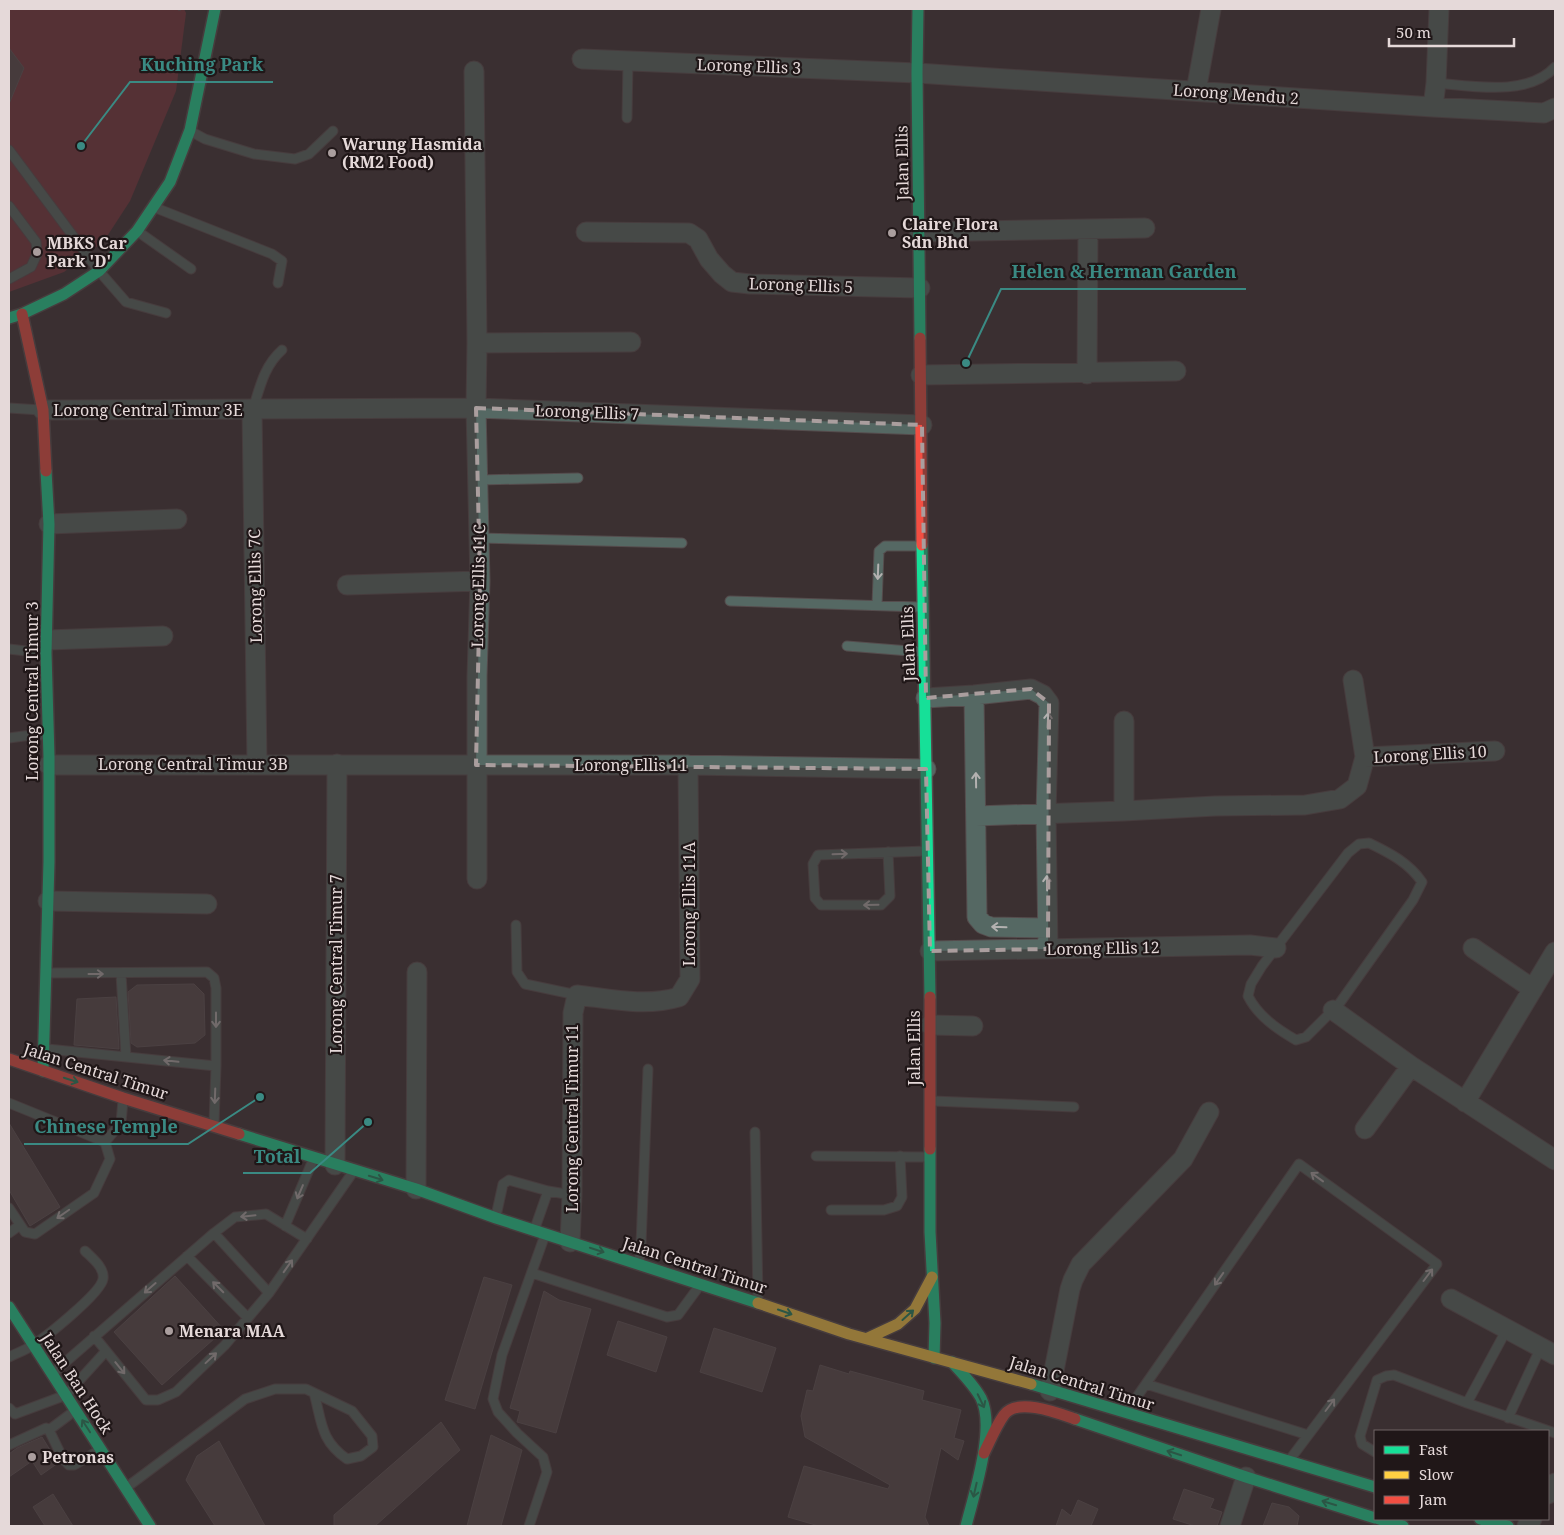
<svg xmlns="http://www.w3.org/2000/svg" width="1564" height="1535" font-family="'Noto Serif',serif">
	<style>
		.green { fill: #75333b }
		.building { fill: #544b4b; stroke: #5f5556 }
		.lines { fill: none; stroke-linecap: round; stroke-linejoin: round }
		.lane-casing { stroke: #554c4d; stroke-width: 11 }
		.street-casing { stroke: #554c4d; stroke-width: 21 }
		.fast-casing { stroke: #554c4d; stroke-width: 14 }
		.slow-casing { stroke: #554c4d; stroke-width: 14 }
		.jam-casing { stroke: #554c4d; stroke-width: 14 }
		.path { stroke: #586360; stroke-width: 3; stroke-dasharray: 5 2.5; stroke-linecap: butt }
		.lane { stroke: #556863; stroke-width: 9 }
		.street { stroke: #556863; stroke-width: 19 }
		.fast { stroke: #16e098; stroke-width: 11 }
		.slow { stroke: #ffcf43; stroke-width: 11 }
		.jam { stroke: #f24e42; stroke-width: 11 }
		.oneway { stroke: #b3b1b0 }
		.oneway2 { stroke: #1a865e }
		.marked { fill: none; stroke: #aa9e9e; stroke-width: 4; stroke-dasharray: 10 6; stroke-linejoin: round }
		.poi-dot { fill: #aa9e9e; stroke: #201718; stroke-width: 2 }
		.labels { text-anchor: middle; stroke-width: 4.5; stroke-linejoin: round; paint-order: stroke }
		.street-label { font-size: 16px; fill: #e5d9d9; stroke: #201718 }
		.poi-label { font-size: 16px; font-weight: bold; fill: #e5d9d9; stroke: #201718; text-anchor: start }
		.leader { fill: none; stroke: #3a8a83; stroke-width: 2 }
		.callout-dot { fill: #3a8a83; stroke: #201718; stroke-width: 2 }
		.callout-label { font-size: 18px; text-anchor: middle; font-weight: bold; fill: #3a8a83; stroke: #201718; stroke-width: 4.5; stroke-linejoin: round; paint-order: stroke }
	</style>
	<rect width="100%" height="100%" fill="#3b3031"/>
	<path class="green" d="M 9,9 L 184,9 L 186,13 L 176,91 L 130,201 L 104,241 L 64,272 L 9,292 Z"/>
	<path class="building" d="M 9,48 L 24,68 L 9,104 Z
		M 194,984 L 204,994 L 205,1035 L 195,1043 L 137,1047 L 131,1043 L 128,992 L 137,985 Z
		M 116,997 L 119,1049 L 74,1045 L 77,999 Z
		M 9,1123 L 60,1207 L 30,1226 L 9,1190 Z
		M 175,1276 L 224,1330 L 162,1385 L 114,1332 Z
		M 484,1277 L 512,1285 L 475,1409 L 445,1400 Z
		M 544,1291 L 559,1300 L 591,1309 L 556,1433 L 517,1422 L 520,1411 L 510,1408 Z
		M 618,1321 L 667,1337 L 656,1372 L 607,1355 Z
		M 714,1328 L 776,1348 L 762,1392 L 700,1372 Z
		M 820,1365 L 849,1374 L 850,1371 L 924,1391 L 922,1400 L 961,1410 L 954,1438 L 964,1441 L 958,1460 L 941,1448 L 925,1517 L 929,1526 L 819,1526 L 788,1517 L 804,1466 L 888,1489 L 890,1485 L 805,1437 L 801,1416 L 807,1390 L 813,1391 Z
		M 441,1422 L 460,1450 L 375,1526 L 334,1526 L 334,1515 Z
		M 491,1435 L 522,1450 L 501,1526 L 467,1526 Z
		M 42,1437 L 58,1463 L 41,1475 L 32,1461 L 9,1477 L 9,1454 L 17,1448 Z
		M 219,1441 L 265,1526 L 215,1526 L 186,1480 L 197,1456 Z
		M 1184,1489 L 1214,1499 L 1210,1508 L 1222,1512 L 1217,1526 L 1195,1526 L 1173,1519 Z
		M 53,1494 L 73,1526 L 45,1526 L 33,1507 Z
		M 1078,1500 L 1098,1509 L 1091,1526 L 1056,1526 L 1062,1509 L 1071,1516 Z
		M 1272,1503 L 1289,1507 L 1299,1516 L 1297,1526 L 1263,1526 Z"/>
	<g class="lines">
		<g class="lane-casing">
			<path id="lane" d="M 1436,83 C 1472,86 1528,97 1555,67
				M 627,118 L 628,60
				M 192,132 L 205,139 L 254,154 L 295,159 L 309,154 L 333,131
				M 9,150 L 99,271 L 126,302 L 166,313
				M 9,206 L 36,242 L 37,254 L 31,267 L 9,279
				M 156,208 L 272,254 L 282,261 L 278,283
				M 140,233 L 191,269
				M 9,408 L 41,410
				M 253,409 C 260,387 264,366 282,350
				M 478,480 L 578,478
				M 479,538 L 682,543
				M 730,601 L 920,607
				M 877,605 L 879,551 L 885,546 L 919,546
				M 847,646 L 922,652
				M 9,649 L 43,653
				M 9,738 L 31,735 L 46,735
				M 1369,843 C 1390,853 1409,863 1422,882 L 1413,900 L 1339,1004 L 1306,1037 L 1296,1040 C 1277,1029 1258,1016 1248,996 L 1251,984 L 1262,966 L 1348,853 L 1359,844 Z
				M 888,852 L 890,896 L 881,905 L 821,905 L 815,898 L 813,864 L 818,855 L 926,851
				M 516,925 L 517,972 L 525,984 L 577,995
				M 48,973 L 207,972 L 214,978 L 216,988 L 216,1066 L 214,1124
				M 121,974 L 126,1057
				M 47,1049 L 216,1066
				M 933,1101 L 1074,1107
				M 9,1103 L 105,1142
				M 755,1132 L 758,1300
				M 105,1142 L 121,1123 L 123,1100
				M 816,1156 L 927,1157
				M 9,1208 L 25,1232 L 35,1234 L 94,1193 L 110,1159 L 105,1142
				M 831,1210 L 884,1210 L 897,1206 L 902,1197 L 900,1156
				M 496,1216 L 503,1184 L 509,1180 L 548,1191 L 572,1195
				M 285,1226 L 313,1160
				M 535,1228 L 548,1191
				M 9,1233 L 20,1225
				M 214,1233 L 269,1293
				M 187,1256 L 248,1318
				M 639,1261 L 641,1244 L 648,1069
				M 532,1273 L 667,1317 L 678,1315 L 700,1285
				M 94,1336 L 146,1400 L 158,1400 L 176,1392 L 225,1345 L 269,1293 L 353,1172
				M 9,1357 C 17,1353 26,1350 33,1345 C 46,1337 101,1293 103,1279 C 105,1268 92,1258 85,1251
				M 54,1372 L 214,1233 L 235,1217 L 266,1214 L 307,1239
				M 1146,1384 L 1308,1435
				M 1467,1403 L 1507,1329
				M 9,1408 L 15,1414 L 66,1395 L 106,1351
				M 1127,1411 L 1299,1164 L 1437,1264 L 1291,1458
				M 1508,1418 L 1541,1347
				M 49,1430 L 63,1459 L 69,1465 L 74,1465 L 98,1451
				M 9,1445 L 46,1428 L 49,1430 L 73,1412
				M 1375,1452 L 1362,1444 L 1360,1436 L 1377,1380 L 1386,1376 L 1394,1375 L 1467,1403 L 1555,1433
				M 127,1487 L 245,1399 L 275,1389 L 306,1389 L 352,1411 L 372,1436 L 373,1447 L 361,1456 L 347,1459 C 320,1440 322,1422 314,1393
				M 529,1526 L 547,1472 L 543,1457 L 517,1433 L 498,1412 L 493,1399 L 502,1355 L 545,1235"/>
		</g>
		<g class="street-casing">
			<path id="street" d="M 582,59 L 917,73 L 1433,107 L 1544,113 L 1555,108
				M 474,71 L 477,343 L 476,408 L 480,581 L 477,676 L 477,879
				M 1196,91 L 1211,9
				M 1433,107 L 1436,83 L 1439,9
				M 586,232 L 689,233 L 698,239 L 709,259 L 722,274 L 732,282 L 750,284 L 920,288
				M 919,232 L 1145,228
				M 477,343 L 631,342
				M 1087,374 L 1088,230
				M 921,375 L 1176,371
				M 252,409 L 257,764
				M 43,410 L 476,408 L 922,425
				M 49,524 L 177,519
				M 347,585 L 480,581
				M 47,640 L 163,636
				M 974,695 L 977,917 L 983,924 L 991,927 L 1047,928
				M 926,698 L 974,695 L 1031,689 L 1043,695 L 1049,703 L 1046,814 L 1048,949
				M 1365,757 L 1495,751
				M 49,765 L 688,765 L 926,769
				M 1124,811 L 1124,721
				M 976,816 L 1124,811 L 1215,806 L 1305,805 L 1340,799 L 1357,786 L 1365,757 L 1353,680
				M 48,901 L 207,904
				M 1473,948 L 1533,989
				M 930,951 L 1250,945 L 1276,948
				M 1333,1010 L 1411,1066 L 1555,1160
				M 930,1025 L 973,1026
				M 1465,1102 L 1555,952
				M 1365,1129 L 1411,1066
				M 335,1165 L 337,764
				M 416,1189 L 417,972
				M 570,1242 L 572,1195 L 573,1013 L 577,995 C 611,999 645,1007 679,997 L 690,979 L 688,765
				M 1451,1299 L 1555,1355
				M 1050,1391 L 1070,1289 L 1073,1280 L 1081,1264 L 1183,1159 L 1209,1112
				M 1548,1494 L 1555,1483
				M 1230,1526 L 1246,1477
				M 1527,1526 L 1532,1519"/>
		</g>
		<g class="fast-casing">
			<path id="fast" d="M 918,9 L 917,73 L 920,338
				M 9,318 L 22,314 L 64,294 L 99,271 L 137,231 L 170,182 L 190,130 L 215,9
				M 922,545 L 930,997
				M 43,1071 L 49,862 L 49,757 L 46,653 L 49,524 L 46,471
				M 239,1134 L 416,1189 L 496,1218 L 758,1303
				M 930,1149 L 930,1232 L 935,1323 L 934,1358
				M 9,1307 L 150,1526
				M 952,1362 C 962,1373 974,1385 981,1398 C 996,1428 974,1494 966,1526
				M 1031,1384 L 1375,1487
				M 1075,1419 L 1246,1477 L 1375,1518
				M 1379,1519 L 1403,1526
				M 1480,1519 L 1508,1526"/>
		</g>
		<g class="slow-casing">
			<path id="slow" d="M 758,1303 L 849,1334 L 1031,1384
				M 868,1338 L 898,1324 L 915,1309 L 932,1277"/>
		</g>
		<g class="jam-casing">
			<path id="jam" d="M 22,314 L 43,410 L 46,471
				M 920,338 L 922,545
				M 930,997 L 930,1149
				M 9,1059 L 123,1098 L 239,1134
				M 984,1453 C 990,1441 996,1426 1004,1415 C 1017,1397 1058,1413 1075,1419"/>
		</g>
		<path class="path" d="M 178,9 L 181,9"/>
		<use href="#lane" class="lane"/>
		<use href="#street" class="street"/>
		<use href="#fast" class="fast"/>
		<use href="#slow" class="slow"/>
		<use href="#jam" class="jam"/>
	</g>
	<defs><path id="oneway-shaft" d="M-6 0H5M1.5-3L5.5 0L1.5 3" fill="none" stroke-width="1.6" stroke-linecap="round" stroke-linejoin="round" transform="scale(1.25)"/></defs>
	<g class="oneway">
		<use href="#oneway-shaft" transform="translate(878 572) rotate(92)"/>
		<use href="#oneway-shaft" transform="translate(1048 720) rotate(-88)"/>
		<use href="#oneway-shaft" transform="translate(976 780) rotate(-91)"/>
		<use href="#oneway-shaft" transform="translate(840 854) rotate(-2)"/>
		<use href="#oneway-shaft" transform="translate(1047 883) rotate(-91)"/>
		<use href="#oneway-shaft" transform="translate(871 905) rotate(179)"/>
		<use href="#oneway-shaft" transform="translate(999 927) rotate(-178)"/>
		<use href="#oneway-shaft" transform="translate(96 974)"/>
		<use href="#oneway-shaft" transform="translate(216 1020) rotate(90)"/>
		<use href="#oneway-shaft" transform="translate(171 1061) rotate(-174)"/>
		<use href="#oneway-shaft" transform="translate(215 1096) rotate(92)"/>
		<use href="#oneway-shaft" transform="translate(1317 1177) rotate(-144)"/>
		<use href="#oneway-shaft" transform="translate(300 1192) rotate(113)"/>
		<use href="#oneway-shaft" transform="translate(63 1214) rotate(145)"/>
		<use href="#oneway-shaft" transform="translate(248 1216) rotate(174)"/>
		<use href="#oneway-shaft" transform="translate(288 1266) rotate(-55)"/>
		<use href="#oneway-shaft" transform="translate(1428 1275) rotate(-53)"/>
		<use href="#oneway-shaft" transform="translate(1219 1279) rotate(125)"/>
		<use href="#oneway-shaft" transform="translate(218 1287) rotate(-135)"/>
		<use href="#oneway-shaft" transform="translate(150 1288) rotate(139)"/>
		<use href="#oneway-shaft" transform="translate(211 1358) rotate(-43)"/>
		<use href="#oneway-shaft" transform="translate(120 1368) rotate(51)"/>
		<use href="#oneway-shaft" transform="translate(1330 1405) rotate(-53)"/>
	</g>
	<g class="oneway2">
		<use href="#oneway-shaft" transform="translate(71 1080) rotate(18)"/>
		<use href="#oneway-shaft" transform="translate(376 1178) rotate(17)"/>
		<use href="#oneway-shaft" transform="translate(597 1250) rotate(18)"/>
		<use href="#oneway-shaft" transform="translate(785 1312) rotate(19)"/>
		<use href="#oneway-shaft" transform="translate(908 1315) rotate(-42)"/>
		<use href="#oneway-shaft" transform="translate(981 1401) rotate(64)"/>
		<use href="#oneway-shaft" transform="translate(86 1426) rotate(-123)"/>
		<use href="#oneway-shaft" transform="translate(1174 1453) rotate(-162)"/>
		<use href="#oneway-shaft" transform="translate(975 1490) rotate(103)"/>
		<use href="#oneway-shaft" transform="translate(1329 1503) rotate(-163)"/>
	</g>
	<path d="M0 0H1564V1535H0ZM 476,408 L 922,425 L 926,698 L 1031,689 L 1049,703 L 1048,949 L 930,951 L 926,769 L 476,765 L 480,581 Z" fill="#3b3031" fill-opacity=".55" fill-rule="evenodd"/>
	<path class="marked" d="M 476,408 L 922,425 L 926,698 L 1031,689 L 1049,703 L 1048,949 L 930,951 L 926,769 L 476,765 L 480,581 Z"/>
	<g class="poi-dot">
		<circle cx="332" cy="153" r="5"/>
		<circle cx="892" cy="233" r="5"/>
		<circle cx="37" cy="252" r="5"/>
		<circle cx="169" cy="1331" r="5"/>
		<circle cx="32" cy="1457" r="5"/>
	</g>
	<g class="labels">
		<g class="street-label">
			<text transform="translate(749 66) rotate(2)" y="6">Lorong Ellis 3</text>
			<text transform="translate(1236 94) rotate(4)" y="6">Lorong Mendu 2</text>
			<text transform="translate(902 163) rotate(-91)" y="6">Jalan Ellis</text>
			<text transform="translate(801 285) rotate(2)" y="6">Lorong Ellis 5</text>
			<text x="148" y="416">Lorong Central Timur 3E</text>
			<text transform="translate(587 412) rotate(2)" y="6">Lorong Ellis 7</text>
			<text transform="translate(255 586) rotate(-91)" y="6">Lorong Ellis 7C</text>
			<text transform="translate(478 586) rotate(-89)" y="6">Lorong Ellis 11C</text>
			<text transform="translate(908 644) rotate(-92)" y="6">Jalan Ellis</text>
			<text transform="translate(32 691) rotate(-90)" y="6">Lorong Central Timur 3</text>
			<text transform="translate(1430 754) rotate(-3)" y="6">Lorong Ellis 10</text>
			<text x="193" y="770">Lorong Central Timur 3B</text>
			<text x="631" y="771">Lorong Ellis 11</text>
			<text transform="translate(689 904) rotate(-90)" y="6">Lorong Ellis 11A</text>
			<text transform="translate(1103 948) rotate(-1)" y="6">Lorong Ellis 12</text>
			<text transform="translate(336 964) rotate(-90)" y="6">Lorong Central Timur 7</text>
			<text transform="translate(914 1048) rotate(-90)" y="6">Jalan Ellis</text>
			<text transform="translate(96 1071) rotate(18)" y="6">Jalan Central Timur</text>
			<text transform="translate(572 1118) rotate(-90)" y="6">Lorong Central Timur 11</text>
			<text transform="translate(695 1265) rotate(18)" y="6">Jalan Central Timur</text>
			<text transform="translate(77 1383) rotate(57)" y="6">Jalan Ban Hock</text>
			<text transform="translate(1082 1383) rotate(17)" y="6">Jalan Central Timur</text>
		</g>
		<g class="poi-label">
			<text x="342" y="150">Warung Hasmida<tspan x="342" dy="18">(RM2 Food)</tspan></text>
			<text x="902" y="230">Claire Flora<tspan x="902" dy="18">Sdn Bhd</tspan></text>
			<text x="47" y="249">MBKS Car<tspan x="47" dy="18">Park 'D'</tspan></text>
			<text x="179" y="1337">Menara MAA</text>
			<text x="42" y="1463">Petronas</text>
		</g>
	</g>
	<path class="leader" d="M81 146L130 82H273M966 363L1001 289H1246M260 1097L188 1144H24M368 1122L310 1173H243"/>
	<g class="callout-dot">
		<circle cx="81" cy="146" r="5"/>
		<circle cx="966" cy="363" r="5"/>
		<circle cx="260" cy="1097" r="5"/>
		<circle cx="368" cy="1122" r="5"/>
	</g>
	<g class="callout-label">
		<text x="202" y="71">Kuching Park</text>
		<text x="1124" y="278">Helen &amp; Herman Garden</text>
		<text x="106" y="1133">Chinese Temple</text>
		<text x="277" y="1163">Total</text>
	</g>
	<rect width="1564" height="1535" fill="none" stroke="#e5d9d9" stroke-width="20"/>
	<rect x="1374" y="1430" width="175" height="90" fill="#201718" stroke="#6f6565"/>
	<rect x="1384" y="1446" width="25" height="8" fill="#16e098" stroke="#6f6565"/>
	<text x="1419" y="1455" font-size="15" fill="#e5d9d9">Fast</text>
	<rect x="1384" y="1471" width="25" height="8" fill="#ffcf43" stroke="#6f6565"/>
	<text x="1419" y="1480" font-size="15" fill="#e5d9d9">Slow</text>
	<rect x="1384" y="1496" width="25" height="8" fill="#f24e42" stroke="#6f6565"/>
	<text x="1419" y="1505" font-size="15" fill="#e5d9d9">Jam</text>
	<path d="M1389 38v8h125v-8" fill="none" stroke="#e5d9d9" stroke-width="2.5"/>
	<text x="1396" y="38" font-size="15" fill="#e5d9d9" stroke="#201718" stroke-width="4" paint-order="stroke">50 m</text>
</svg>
